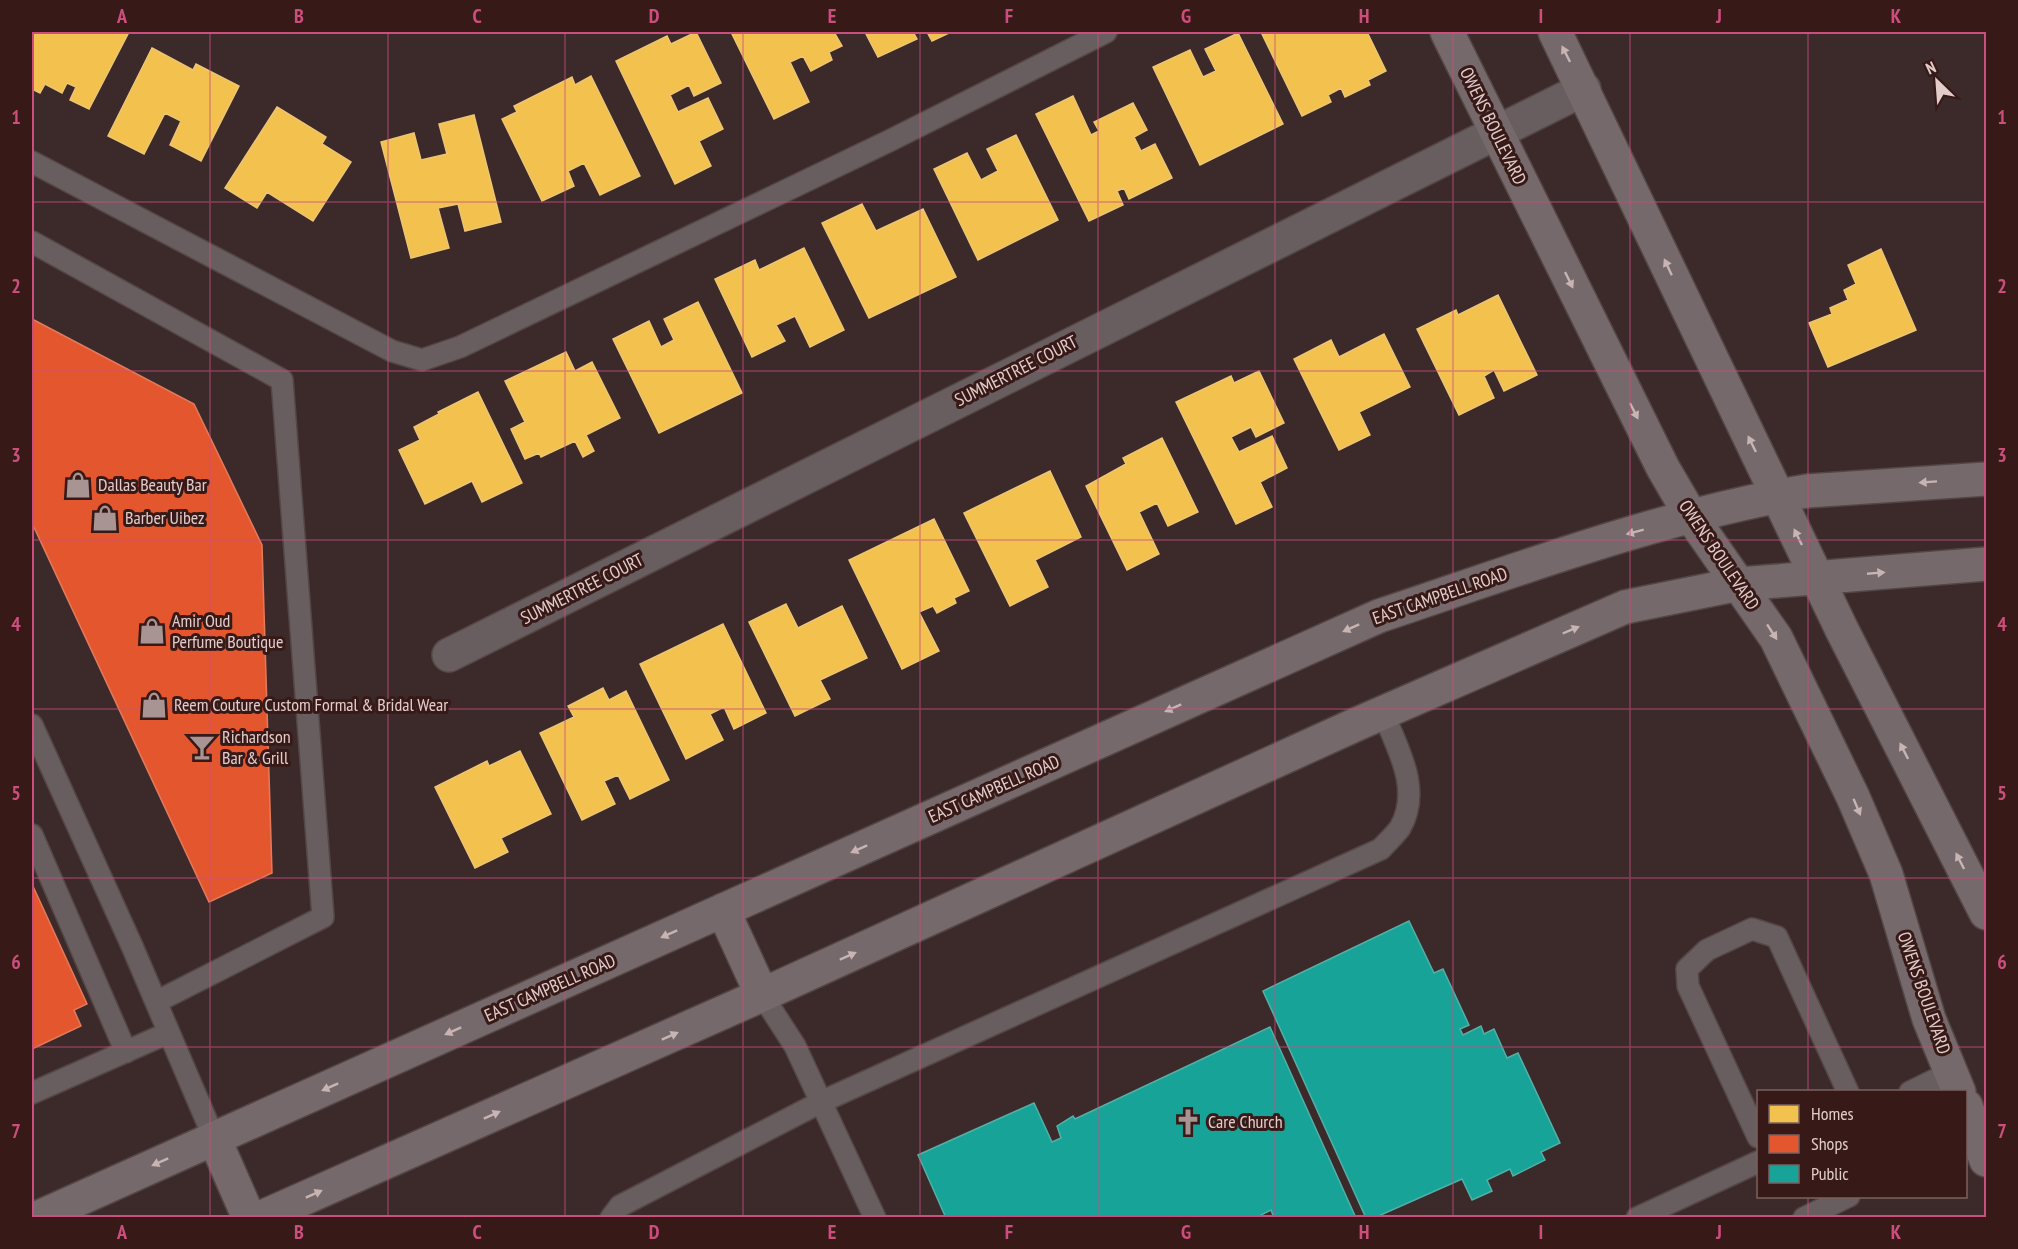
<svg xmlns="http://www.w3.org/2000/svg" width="2018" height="1249" font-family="'PT Sans Narrow',sans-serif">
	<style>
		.homes { fill: #f2c14e; stroke: #edc574; stroke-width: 1.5 }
		.shops { fill: #e4572e; stroke: #e37a5d; stroke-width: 1.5 }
		.public { fill: #17a398; stroke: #54b0a7; stroke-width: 1.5 }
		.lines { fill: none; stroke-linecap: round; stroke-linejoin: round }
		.lane-casing { stroke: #544645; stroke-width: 24 }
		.street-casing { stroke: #544645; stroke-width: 36 }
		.secondary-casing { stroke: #544645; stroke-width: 36 }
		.lane { stroke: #685e5f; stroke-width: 21 }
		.street { stroke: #685e5f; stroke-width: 33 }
		.secondary { stroke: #75696b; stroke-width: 33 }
		.oneway { fill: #c7b4b3 }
		.grid { fill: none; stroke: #cc4e7d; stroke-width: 1.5; stroke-opacity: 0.55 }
		.labels { text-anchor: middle; stroke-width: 6; stroke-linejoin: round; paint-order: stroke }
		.street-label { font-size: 18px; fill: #e2cdcb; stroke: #371a18 }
		.poi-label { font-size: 18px; fill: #e2cdcb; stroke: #371a18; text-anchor: start }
		.neatline { fill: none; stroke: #cc4e7d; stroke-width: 2 }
		.grid-label { font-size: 20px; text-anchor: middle; font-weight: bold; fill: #cc4e7d }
	</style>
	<rect width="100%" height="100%" fill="#3b2a29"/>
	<path class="homes" d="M 32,32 L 129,32 L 89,109 L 70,100 L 76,87 L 67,83 L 62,93 L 45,84 L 40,93 L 32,89 Z
		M 696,32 L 721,83 L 694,96 L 689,85 L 670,95 L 678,112 L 708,98 L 723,129 L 699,141 L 711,166 L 675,184 L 616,61 L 667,36 L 671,44 Z
		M 731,32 L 834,32 L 842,46 L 829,52 L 832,60 L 811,71 L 803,56 L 790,62 L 809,102 L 774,119 Z
		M 865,32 L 913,32 L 917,39 L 878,57 Z
		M 927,32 L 951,32 L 932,41 Z
		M 1261,32 L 1367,32 L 1386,71 L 1368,80 L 1370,85 L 1345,97 L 1341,88 L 1328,95 L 1331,102 L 1302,116 Z
		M 1238,33 L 1283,124 L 1200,165 L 1153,67 L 1190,50 L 1203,77 L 1216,71 L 1205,49 Z
		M 152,48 L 193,70 L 196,64 L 239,86 L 201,161 L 170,145 L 181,121 L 165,113 L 144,154 L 108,136 Z
		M 591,76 L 640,176 L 600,195 L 584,163 L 568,171 L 574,186 L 542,201 L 502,119 L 517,112 L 514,106 L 572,77 L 575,85 Z
		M 1073,96 L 1091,135 L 1099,131 L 1094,122 L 1133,103 L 1147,130 L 1134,137 L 1141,151 L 1155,144 L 1172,178 L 1129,199 L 1124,188 L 1117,191 L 1123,205 L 1089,221 L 1036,114 Z
		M 277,107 L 326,137 L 322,144 L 351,162 L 313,221 L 267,192 L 257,208 L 225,188 Z
		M 474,115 L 501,222 L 465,231 L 458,204 L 438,208 L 449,248 L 411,258 L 381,142 L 414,133 L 421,160 L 447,154 L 439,124 Z
		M 1016,135 L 1058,220 L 978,260 L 934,169 L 967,153 L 981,180 L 998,171 L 987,149 Z
		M 862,204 L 876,231 L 923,209 L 956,277 L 869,318 L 822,223 Z
		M 804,248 L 844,330 L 810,347 L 795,316 L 776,325 L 785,341 L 752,357 L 715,279 L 755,260 L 759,270 Z
		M 1881,249 L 1916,330 L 1828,367 L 1809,323 L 1832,314 L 1830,308 L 1848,300 L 1844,290 L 1856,284 L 1848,265 Z
		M 1498,295 L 1537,375 L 1504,391 L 1494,370 L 1484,376 L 1494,398 L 1459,415 L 1417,329 L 1456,310 L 1458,315 Z
		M 698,302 L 742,393 L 659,433 L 613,339 L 649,321 L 661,347 L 674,340 L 664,319 Z
		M 1384,334 L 1410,387 L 1359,412 L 1370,435 L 1339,450 L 1294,359 L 1331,340 L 1339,357 Z
		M 566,352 L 575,371 L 592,362 L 620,418 L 586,435 L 594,451 L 583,457 L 575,441 L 541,457 L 539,453 L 525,459 L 511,429 L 525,422 L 505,381 Z
		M 1259,371 L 1284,423 L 1256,437 L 1251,427 L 1231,437 L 1239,452 L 1272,436 L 1287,468 L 1260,482 L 1272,507 L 1236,524 L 1176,402 L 1231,376 L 1234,383 Z
		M 478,392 L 522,483 L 482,502 L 472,481 L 425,504 L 399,450 L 420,440 L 414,427 L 439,414 L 438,412 Z
		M 1162,438 L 1198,512 L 1168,526 L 1157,503 L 1139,512 L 1159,554 L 1127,570 L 1086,486 L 1126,464 L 1123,458 Z
		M 1050,471 L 1081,537 L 1035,560 L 1048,587 L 1010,606 L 964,513 Z
		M 934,519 L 969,591 L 954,598 L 956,603 L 937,613 L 933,606 L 919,612 L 939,651 L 902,669 L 849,560 Z
		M 786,604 L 798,628 L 842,606 L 867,658 L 820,680 L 830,699 L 795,716 L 749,622 Z
		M 723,624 L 766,713 L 734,729 L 724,707 L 710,714 L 723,740 L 686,759 L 640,664 Z
		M 603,688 L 609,700 L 626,691 L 669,780 L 630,799 L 618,775 L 604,781 L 615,804 L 582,820 L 540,733 L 574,717 L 568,706 Z
		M 520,751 L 551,814 L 501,838 L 508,852 L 475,868 L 435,787 L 487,761 L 489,766 Z"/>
	<path class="shops" d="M 32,319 L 194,404 L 262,545 L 272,873 L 209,902 L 32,523 Z
		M 32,884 L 87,1004 L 74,1010 L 81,1026 L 32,1049 Z"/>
	<path class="public" d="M 1409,921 L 1434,973 L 1443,969 L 1469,1025 L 1460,1029 L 1463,1035 L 1481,1026 L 1484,1034 L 1494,1029 L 1507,1058 L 1518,1053 L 1560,1143 L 1541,1152 L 1545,1160 L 1513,1176 L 1510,1169 L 1487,1180 L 1492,1191 L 1472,1200 L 1462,1179 L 1374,1218 L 1366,1218 L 1263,991 Z
		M 1270,1027 L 1356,1218 L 1274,1218 L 1271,1210 L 1255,1218 L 946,1218 L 918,1155 L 1034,1103 L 1052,1142 L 1061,1138 L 1057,1126 L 1073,1116 L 1075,1119 Z"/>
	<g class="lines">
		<g class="lane-casing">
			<path id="lane" d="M 32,162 L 392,351 L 422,360 L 460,347 L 889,141 L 1106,32
				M 32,242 L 282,380 L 323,917 L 156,1002
				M 32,725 L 132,946 L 214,1138
				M 32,835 L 126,1052
				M 762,995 L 795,1046 L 875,1218
				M 1910,1092 L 1951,1072
				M 32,1093 L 168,1033
				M 1758,1137 L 1688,986 L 1687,969 L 1707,950 L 1752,929 L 1777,937 L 1848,1092
				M 611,1218 L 620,1206 L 821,1102 L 1381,849 C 1387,842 1395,835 1400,828 C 1422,790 1398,749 1383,713
				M 1637,1218 L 1758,1162
				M 1804,1218 L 1849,1196"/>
		</g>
		<g class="street-casing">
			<path id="street" d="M 449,655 L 1584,89"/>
		</g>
		<g class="secondary-casing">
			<path id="secondary" d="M 1447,32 L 1663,468 L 1691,516 L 1776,638 L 1853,797 L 1886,874 L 1929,1019 L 1959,1092
				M 1555,32 L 1842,630 L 1986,913
				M 723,910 L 762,995
				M 1966,1106 L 1986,1160
				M 214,1138 L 249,1218
				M 37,1218 L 1379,616 C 1520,569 1660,516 1807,491 L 1986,479
				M 260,1218 L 762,995 L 1357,724 L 1625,607 L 1739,584 L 1986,564"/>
		</g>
		<use href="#lane" class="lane"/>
		<use href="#street" class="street"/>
		<use href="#secondary" class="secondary"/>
	</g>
	<defs><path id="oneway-solid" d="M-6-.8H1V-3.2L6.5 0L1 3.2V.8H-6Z" transform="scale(1.5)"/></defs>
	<g class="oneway">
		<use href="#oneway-solid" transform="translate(1566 54) rotate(-117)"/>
		<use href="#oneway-solid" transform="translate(1668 267) rotate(-115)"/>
		<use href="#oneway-solid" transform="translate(1569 280) rotate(64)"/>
		<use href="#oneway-solid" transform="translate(1634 411) rotate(63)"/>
		<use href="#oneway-solid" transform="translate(1752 444) rotate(-116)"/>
		<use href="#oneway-solid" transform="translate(1928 482) rotate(176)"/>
		<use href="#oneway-solid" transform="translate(1635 532) rotate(165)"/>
		<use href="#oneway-solid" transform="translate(1798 537) rotate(-116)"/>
		<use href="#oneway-solid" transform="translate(1876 573) rotate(-5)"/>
		<use href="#oneway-solid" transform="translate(1351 628) rotate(156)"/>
		<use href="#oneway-solid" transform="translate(1571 630) rotate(-23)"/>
		<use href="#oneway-solid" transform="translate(1772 632) rotate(57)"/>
		<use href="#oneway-solid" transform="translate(1173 708) rotate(156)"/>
		<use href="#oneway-solid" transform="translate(1904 751) rotate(-117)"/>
		<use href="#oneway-solid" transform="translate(1857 807) rotate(67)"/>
		<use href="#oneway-solid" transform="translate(859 849) rotate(156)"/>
		<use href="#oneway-solid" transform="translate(1960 861) rotate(-117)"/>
		<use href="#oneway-solid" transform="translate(669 934) rotate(156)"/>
		<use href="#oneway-solid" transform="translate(848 956) rotate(-24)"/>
		<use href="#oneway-solid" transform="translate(453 1031) rotate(156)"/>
		<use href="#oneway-solid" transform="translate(670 1036) rotate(-24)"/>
		<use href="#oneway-solid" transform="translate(330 1087) rotate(156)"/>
		<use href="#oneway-solid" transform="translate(492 1115) rotate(-24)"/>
		<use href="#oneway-solid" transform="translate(160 1162) rotate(156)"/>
		<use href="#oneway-solid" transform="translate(314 1194) rotate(-24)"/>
	</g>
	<path class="grid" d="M 210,32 L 210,1218M 388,32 L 388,1218M 565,32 L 565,1218M 743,32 L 743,1218M 920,32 L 920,1218M 1098,32 L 1098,1218M 1275,32 L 1275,1218M 1453,32 L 1453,1218M 1630,32 L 1630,1218M 1808,32 L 1808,1092M 32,202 L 1986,202M 32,371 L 1986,371M 32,540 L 1986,540M 32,709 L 1986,709M 32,878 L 1986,878M 32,1047 L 1986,1047M 1808,1196 L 1808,1218"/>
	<defs>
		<g id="shop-bare" transform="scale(2.07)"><path d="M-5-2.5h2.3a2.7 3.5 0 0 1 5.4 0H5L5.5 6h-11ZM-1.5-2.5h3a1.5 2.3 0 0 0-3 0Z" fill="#a89492" stroke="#371a18" stroke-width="2.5" paint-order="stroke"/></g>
		<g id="bar-bare" transform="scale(2.07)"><path d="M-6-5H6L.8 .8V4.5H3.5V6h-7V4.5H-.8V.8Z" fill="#a89492" stroke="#371a18" stroke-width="2.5" paint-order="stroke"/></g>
		<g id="church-bare" transform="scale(2.07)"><path d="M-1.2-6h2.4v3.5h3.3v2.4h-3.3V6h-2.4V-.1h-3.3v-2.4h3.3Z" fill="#a89492" stroke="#371a18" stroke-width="2.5" paint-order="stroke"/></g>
	</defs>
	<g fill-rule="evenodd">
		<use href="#shop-bare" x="78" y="485"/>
		<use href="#shop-bare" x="105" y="518"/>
		<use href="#shop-bare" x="152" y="631"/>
		<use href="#shop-bare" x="154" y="705"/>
		<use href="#bar-bare" x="202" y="747"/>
		<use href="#church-bare" x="1188" y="1122"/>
	</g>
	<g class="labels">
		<g class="street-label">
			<text transform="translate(1493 126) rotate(64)" y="6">OWENS BOULEVARD</text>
			<text transform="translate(1016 371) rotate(-27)" y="6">SUMMERTREE COURT</text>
			<text transform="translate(1719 555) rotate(56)" y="6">OWENS BOULEVARD</text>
			<text transform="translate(582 589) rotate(-27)" y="6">SUMMERTREE COURT</text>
			<text transform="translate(1440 596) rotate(-19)" y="6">EAST CAMPBELL ROAD</text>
			<text transform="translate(994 789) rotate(-24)" y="6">EAST CAMPBELL ROAD</text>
			<text transform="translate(550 988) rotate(-24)" y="6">EAST CAMPBELL ROAD</text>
			<text transform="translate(1924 993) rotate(71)" y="6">OWENS BOULEVARD</text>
		</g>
		<g class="poi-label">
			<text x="98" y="491">Dallas Beauty Bar</text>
			<text x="125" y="524">Barber Uibez</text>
			<text x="172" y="627">Amir Oud<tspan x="172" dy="21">Perfume Boutique</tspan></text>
			<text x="174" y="711">Reem Couture Custom Formal &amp; Bridal Wear</text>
			<text x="222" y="743">Richardson<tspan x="222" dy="21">Bar &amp; Grill</tspan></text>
			<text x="1208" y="1128">Care Church</text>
		</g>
	</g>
	<rect width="2018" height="1249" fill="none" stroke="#371a18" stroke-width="66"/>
	<rect x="1757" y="1090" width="210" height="108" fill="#371a18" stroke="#7b6260" stroke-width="1.5"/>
	<rect x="1769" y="1105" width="30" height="18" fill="#f2c14e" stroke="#7b6260" stroke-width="1.5"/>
	<text x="1811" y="1120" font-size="18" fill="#e2cdcb">Homes</text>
	<rect x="1769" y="1135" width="30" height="18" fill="#e4572e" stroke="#7b6260" stroke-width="1.5"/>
	<text x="1811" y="1150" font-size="18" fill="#e2cdcb">Shops</text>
	<rect x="1769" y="1165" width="30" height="18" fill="#17a398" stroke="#7b6260" stroke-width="1.5"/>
	<text x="1811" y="1180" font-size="18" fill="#e2cdcb">Public</text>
	<g transform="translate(1937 81) rotate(335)" stroke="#371a18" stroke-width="4.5" paint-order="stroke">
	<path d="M0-4.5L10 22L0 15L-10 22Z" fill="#e2cdcb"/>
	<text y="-9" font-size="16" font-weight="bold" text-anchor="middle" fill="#e2cdcb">N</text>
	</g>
	<rect x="33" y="33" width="1952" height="1183" class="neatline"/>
	<g class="grid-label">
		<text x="122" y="23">A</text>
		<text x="299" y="23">B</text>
		<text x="477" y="23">C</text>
		<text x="654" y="23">D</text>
		<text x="832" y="23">E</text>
		<text x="1009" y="23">F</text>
		<text x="1186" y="23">G</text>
		<text x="1364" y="23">H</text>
		<text x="1541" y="23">I</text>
		<text x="1719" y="23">J</text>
		<text x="1896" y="23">K</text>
		<text x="16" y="124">1</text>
		<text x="2002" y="124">1</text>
		<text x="16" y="293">2</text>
		<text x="2002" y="293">2</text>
		<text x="16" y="462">3</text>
		<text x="2002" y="462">3</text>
		<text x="16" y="631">4</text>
		<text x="2002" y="631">4</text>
		<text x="16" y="800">5</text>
		<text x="2002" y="800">5</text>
		<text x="16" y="969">6</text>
		<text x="2002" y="969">6</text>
		<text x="16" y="1138">7</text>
		<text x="2002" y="1138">7</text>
		<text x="122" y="1239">A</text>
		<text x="299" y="1239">B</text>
		<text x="477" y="1239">C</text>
		<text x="654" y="1239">D</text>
		<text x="832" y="1239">E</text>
		<text x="1009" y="1239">F</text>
		<text x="1186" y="1239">G</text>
		<text x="1364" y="1239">H</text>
		<text x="1541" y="1239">I</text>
		<text x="1719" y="1239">J</text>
		<text x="1896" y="1239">K</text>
	</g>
</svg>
